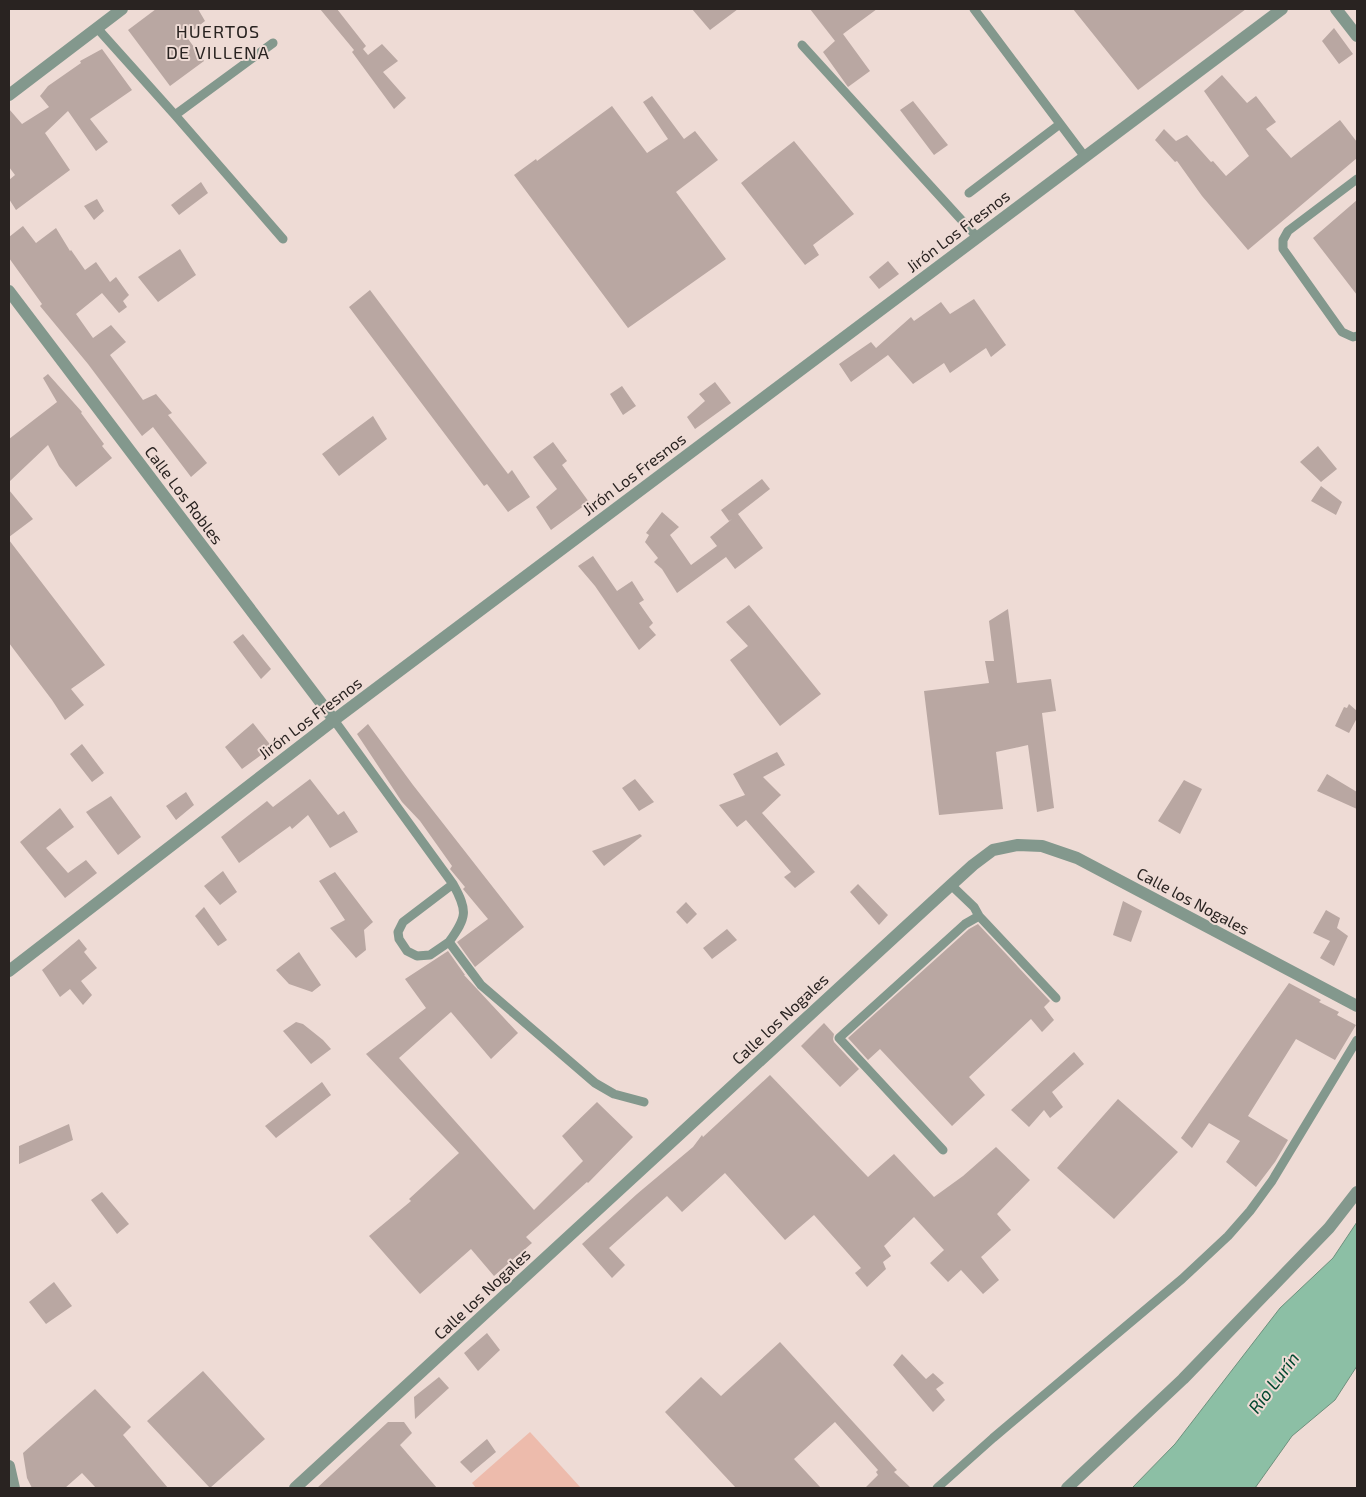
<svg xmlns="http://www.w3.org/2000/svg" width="1366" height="1497" font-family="'Exo 2',sans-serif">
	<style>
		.green { fill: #edbbac }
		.water { fill: #8cbfa5; stroke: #6e907d }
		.building { fill: #b9a7a2 }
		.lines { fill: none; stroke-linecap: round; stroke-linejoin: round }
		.service { stroke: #83988d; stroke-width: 9 }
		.minor { stroke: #83988d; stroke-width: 12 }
		.labels { text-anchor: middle; stroke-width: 4; stroke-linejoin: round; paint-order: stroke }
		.street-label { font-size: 16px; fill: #292321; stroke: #eedbd5 }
		.neighbourhood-label { font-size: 18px; letter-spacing: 1px; fill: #292321; stroke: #eedbd5 }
		.water-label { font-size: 18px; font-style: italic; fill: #00462e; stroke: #eedbd5 }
	</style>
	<rect width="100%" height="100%" fill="#eedbd5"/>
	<path class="green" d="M 530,1432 L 581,1488 L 476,1488 L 472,1483 Z"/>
	<path class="water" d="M 1357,1222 L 1357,1366 L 1335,1400 L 1292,1436 L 1255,1488 L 1132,1488 L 1175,1444 L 1280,1308 L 1333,1258 Z"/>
	<path class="building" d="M 156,9 L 198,9 L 205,21 L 186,36 L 204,61 L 170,86 L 128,30 Z
		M 320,9 L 337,9 L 366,46 L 363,49 L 368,55 L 382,44 L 398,61 L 383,72 L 406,98 L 394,109 L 352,52 L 354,50 Z
		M 692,9 L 738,9 L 710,30 Z
		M 810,9 L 877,9 L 843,34 L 870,71 L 848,87 L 823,52 L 836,40 L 835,41 Z
		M 1073,9 L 1246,9 L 1138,90 Z
		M 1334,28 L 1353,54 L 1339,64 L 1322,41 Z
		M 102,49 L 132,90 L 90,119 L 108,142 L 96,151 L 68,111 L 45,133 L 70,170 L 16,210 L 9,199 L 9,180 L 15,175 L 9,167 L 9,109 L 22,124 L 49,107 L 40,96 L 48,86 L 81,63 L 80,61 Z
		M 1222,75 L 1247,103 L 1256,96 L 1276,122 L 1266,129 L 1291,158 L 1340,120 L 1357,142 L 1357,158 L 1248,250 L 1202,196 L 1177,161 L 1175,162 L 1155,140 L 1164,129 L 1176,141 L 1187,135 L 1211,162 L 1213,161 L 1226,176 L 1249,156 L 1204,91 Z
		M 652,96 L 684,139 L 695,131 L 718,160 L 676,192 L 726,259 L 628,328 L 514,175 L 536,159 L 537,161 L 612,106 L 647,153 L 668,139 L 643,102 Z
		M 913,101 L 948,145 L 934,155 L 900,110 Z
		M 794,141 L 854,214 L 813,245 L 819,255 L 805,265 L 741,183 Z
		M 201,182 L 208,193 L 179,215 L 171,205 Z
		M 97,199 L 104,211 L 94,220 L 84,206 Z
		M 1357,200 L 1357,295 L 1313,238 Z
		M 23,226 L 36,243 L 56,228 L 70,251 L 71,250 L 85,270 L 96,262 L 110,282 L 116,277 L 129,295 L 123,301 L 127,307 L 119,313 L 102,293 L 76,314 L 93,338 L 111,325 L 126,342 L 110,355 L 143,400 L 156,394 L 172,413 L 168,415 L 207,463 L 191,477 L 153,427 L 142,436 L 88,364 L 40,306 L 42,304 L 9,258 L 9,237 Z
		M 180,249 L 196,275 L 158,302 L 138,277 Z
		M 888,261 L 899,274 L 879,289 L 869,277 Z
		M 370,290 L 508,474 L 512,470 L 530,497 L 508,512 L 487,484 L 484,486 L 349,307 Z
		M 974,299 L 1006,345 L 991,357 L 986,348 L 950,373 L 944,363 L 913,384 L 888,355 L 851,382 L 839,364 L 871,342 L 876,348 L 911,317 L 914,321 L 941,302 L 950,314 Z
		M 48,374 L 82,412 L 81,413 L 104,444 L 102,446 L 112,458 L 76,487 L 59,466 L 48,445 L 9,482 L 9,439 L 57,402 L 43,378 Z
		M 715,382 L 731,403 L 695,429 L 687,417 L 705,401 L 699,394 Z
		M 622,386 L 636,406 L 623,415 L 610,394 Z
		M 373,416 L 387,439 L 339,476 L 322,454 Z
		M 553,442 L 567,461 L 562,465 L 589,502 L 551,530 L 536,507 L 557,489 L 533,457 Z
		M 1318,446 L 1337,469 L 1321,482 L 1300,462 Z
		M 762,479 L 770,489 L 738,514 L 763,548 L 735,569 L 726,557 L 677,593 L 662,569 L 654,562 L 658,558 L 645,542 L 649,535 L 646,533 L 662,512 L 679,527 L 670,535 L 691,565 L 717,546 L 710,537 L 732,519 L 729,521 L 721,510 Z
		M 1321,486 L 1342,502 L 1336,515 L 1311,501 Z
		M 9,490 L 33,519 L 9,537 Z
		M 9,540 L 105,665 L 71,689 L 84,705 L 65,720 L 52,700 L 9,643 Z
		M 593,556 L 617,591 L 632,581 L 644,600 L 639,603 L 653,623 L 649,627 L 656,635 L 639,650 L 595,586 L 578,566 Z
		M 749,605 L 821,694 L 780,726 L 730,660 L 748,646 L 726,622 Z
		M 1008,609 L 1017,683 L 1051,679 L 1056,711 L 1042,713 L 1054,808 L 1037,812 L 1028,745 L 996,752 L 1003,809 L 939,815 L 924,691 L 989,683 L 985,661 L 994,661 L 989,621 Z
		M 243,634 L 271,669 L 261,679 L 233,642 Z
		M 1349,704 L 1357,711 L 1357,718 L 1349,733 L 1335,726 L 1344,707 L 1347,708 Z
		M 253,723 L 272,747 L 242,769 L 225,747 Z
		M 368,724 L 413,785 L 524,927 L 475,967 L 457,942 L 488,919 L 463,889 L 465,887 L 450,869 L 452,866 L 420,821 L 402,802 L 357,734 Z
		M 82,744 L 104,773 L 92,782 L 70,754 Z
		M 777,752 L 785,765 L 763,777 L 781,795 L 762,813 L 815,872 L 795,888 L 784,877 L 791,872 L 746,820 L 737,827 L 719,805 L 745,795 L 733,774 Z
		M 1327,774 L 1357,792 L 1357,809 L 1317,791 Z
		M 310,779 L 338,815 L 344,811 L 358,832 L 330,848 L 308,815 L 292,829 L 290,826 L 239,863 L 221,837 L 267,801 L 273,807 Z
		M 635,779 L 654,802 L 639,811 L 622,788 Z
		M 1184,780 L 1202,789 L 1180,834 L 1158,821 Z
		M 186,792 L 194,805 L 176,820 L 166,806 Z
		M 111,796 L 141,837 L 118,855 L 86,812 Z
		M 60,808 L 74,827 L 46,848 L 68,873 L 86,860 L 97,873 L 65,898 L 20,842 Z
		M 640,834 L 642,836 L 604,866 L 592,851 Z
		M 223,871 L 237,892 L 220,905 L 204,886 Z
		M 335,872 L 373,922 L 364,930 L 366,950 L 356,958 L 330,928 L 345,920 L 319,881 Z
		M 858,884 L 888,915 L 879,925 L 850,892 Z
		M 1123,901 L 1142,911 L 1131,942 L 1113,935 Z
		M 686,902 L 697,914 L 687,924 L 676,912 Z
		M 204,907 L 227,940 L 218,946 L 195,916 Z
		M 1326,910 L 1340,918 L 1337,928 L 1348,936 L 1334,966 L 1320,958 L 1330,941 L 1313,933 Z
		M 978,924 L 1050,1001 L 1044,1007 L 1054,1020 L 1042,1032 L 1031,1019 L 969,1077 L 985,1095 L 952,1126 L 880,1049 L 868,1060 L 848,1038 L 969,929 Z
		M 727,929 L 737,940 L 712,959 L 703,948 Z
		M 79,939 L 87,949 L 84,952 L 97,968 L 81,981 L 92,995 L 83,1005 L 70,989 L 60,997 L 42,970 Z
		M 448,951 L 465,975 L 464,975 L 518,1033 L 491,1059 L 451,1012 L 399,1058 L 534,1210 L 583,1161 L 562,1136 L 597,1102 L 633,1137 L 588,1183 L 587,1182 L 526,1237 L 532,1243 L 494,1276 L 471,1249 L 420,1294 L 369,1236 L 411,1201 L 409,1199 L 459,1153 L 366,1054 L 426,1008 L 405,979 Z
		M 299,952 L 321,985 L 312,992 L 289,984 L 276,970 Z
		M 1289,983 L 1321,1000 L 1319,1002 L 1339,1012 L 1337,1015 L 1356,1025 L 1335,1060 L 1296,1039 L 1248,1116 L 1288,1140 L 1275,1162 L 1256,1187 L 1226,1162 L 1240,1141 L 1209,1123 L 1192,1148 L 1181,1138 Z
		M 296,1022 L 303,1024 L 323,1040 L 331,1049 L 311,1064 L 283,1031 Z
		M 824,1023 L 834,1034 L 833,1039 L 834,1042 L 859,1069 L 840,1087 L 801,1046 Z
		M 1074,1052 L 1084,1064 L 1052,1092 L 1063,1107 L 1050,1118 L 1044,1110 L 1029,1127 L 1011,1110 Z
		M 770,1075 L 868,1177 L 894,1154 L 934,1197 L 963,1176 L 996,1147 L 1030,1180 L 997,1214 L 1011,1230 L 981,1257 L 999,1280 L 983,1294 L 961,1270 L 948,1282 L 930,1263 L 944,1250 L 914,1217 L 884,1246 L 891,1256 L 883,1262 L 886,1269 L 867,1287 L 855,1273 L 861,1268 L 814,1215 L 785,1240 L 725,1173 L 682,1212 L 667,1196 L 609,1248 L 625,1265 L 612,1278 L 582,1244 L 637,1194 L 693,1147 L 702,1135 L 703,1137 Z
		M 322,1082 L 331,1095 L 276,1138 L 265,1126 Z
		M 1118,1099 L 1178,1152 L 1114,1219 L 1057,1168 Z
		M 69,1124 L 73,1140 L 19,1164 L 19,1146 Z
		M 102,1192 L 129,1224 L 117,1234 L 91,1200 Z
		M 54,1282 L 72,1306 L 46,1324 L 29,1302 Z
		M 487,1333 L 500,1350 L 478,1371 L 464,1353 Z
		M 780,1342 L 897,1470 L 894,1472 L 911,1488 L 865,1488 L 878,1475 L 876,1472 L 878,1470 L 835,1422 L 794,1459 L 821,1488 L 736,1488 L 665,1412 L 701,1377 L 721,1396 Z
		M 902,1354 L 926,1379 L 933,1373 L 944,1383 L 936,1389 L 945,1400 L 933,1412 L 893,1365 Z
		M 203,1371 L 265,1439 L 210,1488 L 147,1421 Z
		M 439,1377 L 449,1388 L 415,1419 L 414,1397 Z
		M 95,1389 L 131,1427 L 123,1435 L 168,1488 L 96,1488 L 82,1473 L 65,1488 L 32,1488 L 27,1478 L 23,1453 Z
		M 388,1422 L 404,1422 L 412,1433 L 400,1445 L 437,1488 L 317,1488 Z
		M 487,1439 L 496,1452 L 471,1473 L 460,1462 Z"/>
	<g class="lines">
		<path class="service" d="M 974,9 L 1085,157
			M 97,28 L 175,115 L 283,239
			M 802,45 L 977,237
			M 175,115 L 273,43
			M 1357,179 L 1288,231 L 1283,240 L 1283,249 L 1342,332 L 1353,337 L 1357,336
			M 969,193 L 1060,124
			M 334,720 L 453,884 L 403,922 L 398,932 L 399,939 L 407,951 L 417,956 L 430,955 L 449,942 L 481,985 L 595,1083 L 614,1094 L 644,1102
			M 951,885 L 974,907 L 979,916 L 1056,998
			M 449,942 C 467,917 468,911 453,884
			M 943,1150 L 839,1038 L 965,924 L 979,916
			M 937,1488 L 993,1438 L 1182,1279 L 1228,1236 L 1250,1211 L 1272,1181 L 1357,1040"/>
		<path class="minor" d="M 1336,9 L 1357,36
			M 9,95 L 122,9
			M 9,291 L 334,720
			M 9,971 L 334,720 L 1282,9
			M 9,1466 L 14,1488
			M 295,1488 L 951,885 L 973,865 L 993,850 L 1018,845 L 1042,846 L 1077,858 L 1357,1006
			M 1067,1488 L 1183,1379 L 1329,1228 L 1357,1192"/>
	</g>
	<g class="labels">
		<g class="street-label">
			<text transform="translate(958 231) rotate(-37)" y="6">Jirón Los Fresnos</text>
			<text transform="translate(634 474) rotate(-37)" y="6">Jirón Los Fresnos</text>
			<text transform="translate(184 495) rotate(53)" y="6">Calle Los Robles</text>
			<text transform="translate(310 718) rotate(-37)" y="6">Jirón Los Fresnos</text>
			<text transform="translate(1193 901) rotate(28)" y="6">Calle los Nogales</text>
			<text transform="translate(780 1019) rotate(-43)" y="6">Calle los Nogales</text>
			<text transform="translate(482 1294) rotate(-43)" y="6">Calle los Nogales</text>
		</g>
		<g class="neighbourhood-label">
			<text x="218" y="38">HUERTOS<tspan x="218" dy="21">DE VILLENA</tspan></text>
		</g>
		<g class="water-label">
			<text transform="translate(1274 1383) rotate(-53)" y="6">Río Lurín</text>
		</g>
	</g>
	<rect width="1366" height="1497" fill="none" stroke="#292321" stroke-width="20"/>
</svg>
